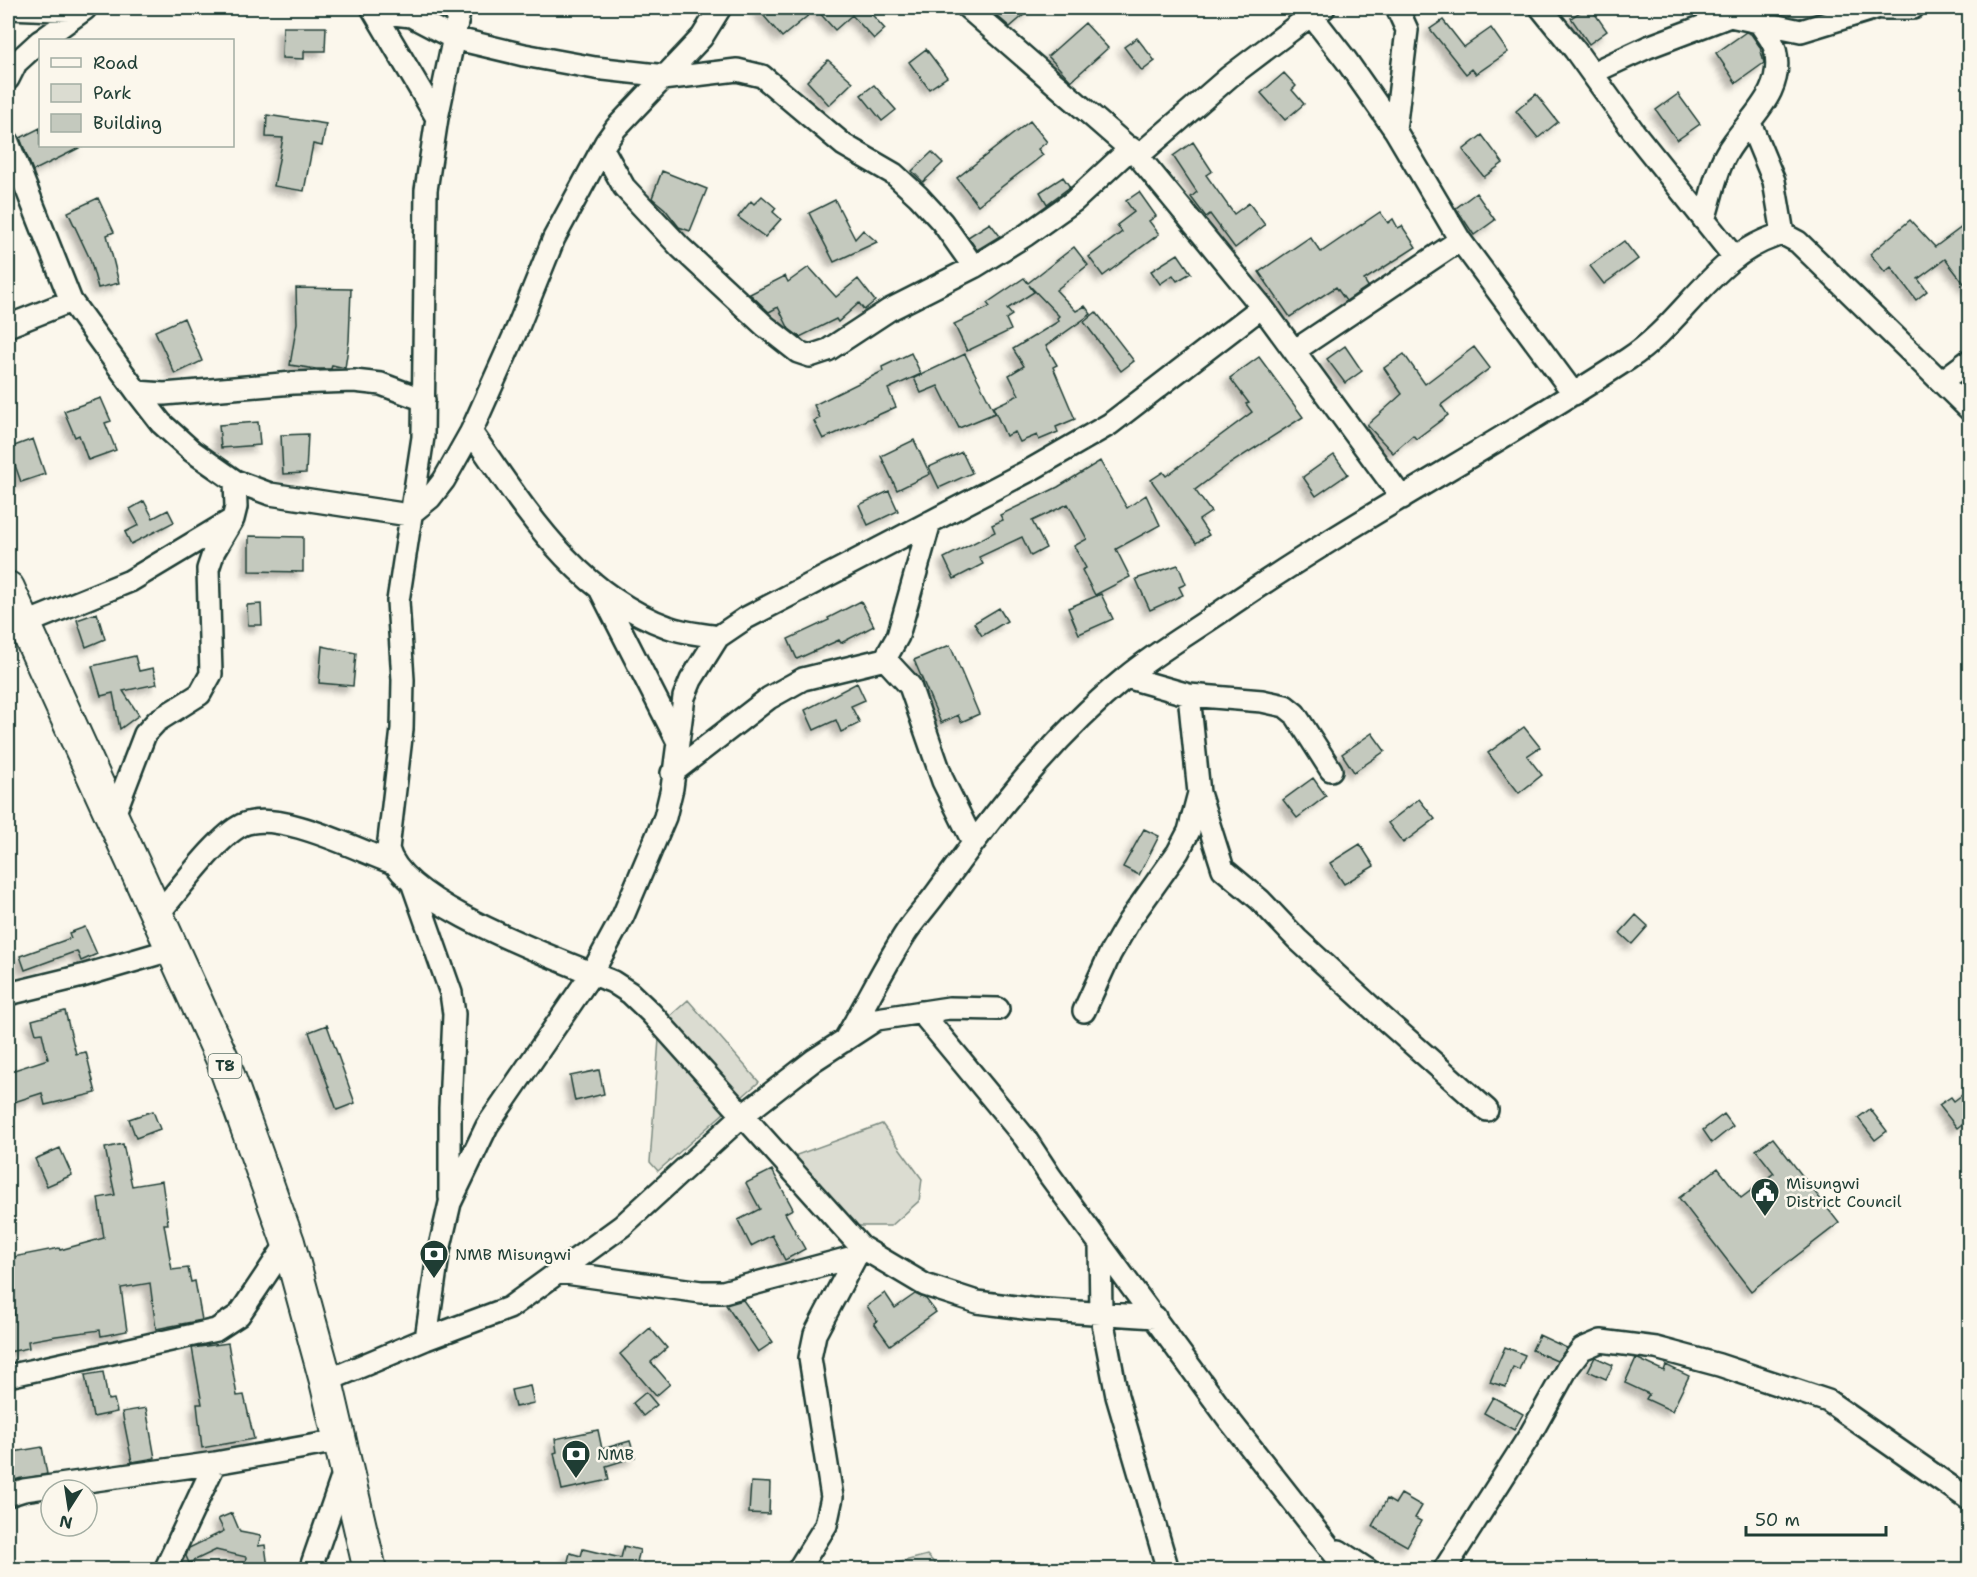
<svg xmlns="http://www.w3.org/2000/svg" width="1977" height="1577" viewBox="0 0 1977 1577" font-family="'Shantell Sans',sans-serif">
  <defs>
    <filter id="shadow"><feDropShadow dx="-5.5" dy="5.5" stdDeviation="3" flood-color="#0004"/></filter>
  </defs>
  <rect width="100%" height="100%" fill="#fbf7ec"/>
  <filter id="ink" filterUnits="userSpaceOnUse"><feTurbulence type="fractalNoise" baseFrequency=".0167" numOctaves="2"/><feDisplacementMap in="SourceGraphic" scale="12" xChannelSelector="R" yChannelSelector="G"/><feConvolveMatrix kernelMatrix="1 2 1 2 8 2 1 2 1" color-interpolation-filters="sRGB"/></filter>
  <g filter="url(#ink)">
    <path fill="#dbdcd1" stroke="#7d8c82" stroke-width="1.5" d="M 688,1000 L 759,1082 L 658,1171 L 650,1162 L 660,1025 Z
      M 882,1124 L 922,1179 L 919,1201 L 891,1226 L 848,1226 L 791,1157 Z
      M 927,1555 L 940,1569 L 880,1569 L 882,1567 Z"/>
    <path fill="#c4c9be" stroke="#1f3d34" stroke-width="1.5" filter="url(#shadow)" d="M 757,8 L 866,8 L 885,29 L 874,39 L 852,15 L 835,30 L 816,9 L 782,37 Z
      M 988,8 L 1032,8 L 1010,27 Z
      M 1586,8 L 1591,8 L 1607,31 L 1589,44 L 1571,18 Z
      M 1443,20 L 1464,47 L 1491,28 L 1508,52 L 1476,74 L 1472,69 L 1466,74 L 1430,29 Z
      M 1085,23 L 1108,48 L 1071,81 L 1048,56 Z
      M 283,27 L 326,27 L 325,51 L 304,51 L 304,59 L 282,58 Z
      M 1746,32 L 1751,34 L 1760,47 L 1764,63 L 1736,83 L 1716,53 Z
      M 1137,38 L 1155,61 L 1142,71 L 1124,47 Z
      M 926,49 L 947,77 L 929,89 L 909,62 Z
      M 828,60 L 853,82 L 829,105 L 807,81 Z
      M 1284,73 L 1296,86 L 1292,90 L 1304,104 L 1285,120 L 1261,93 Z
      M 874,85 L 896,110 L 882,121 L 861,95 Z
      M 1536,94 L 1558,122 L 1538,138 L 1516,111 Z
      M 1678,94 L 1700,124 L 1677,140 L 1656,110 Z
      M 267,115 L 326,124 L 322,146 L 313,144 L 304,191 L 274,186 L 283,138 L 266,137 Z
      M 1030,121 L 1047,142 L 1038,149 L 1043,155 L 978,205 L 957,178 Z
      M 40,128 L 40,146 L 83,146 L 33,171 L 20,138 Z
      M 1482,135 L 1503,163 L 1484,177 L 1463,150 Z
      M 1193,142 L 1212,171 L 1206,175 L 1234,214 L 1249,203 L 1265,225 L 1235,248 L 1210,214 L 1206,217 L 1191,197 L 1197,192 L 1173,156 Z
      M 932,152 L 943,163 L 923,182 L 912,171 Z
      M 662,171 L 707,189 L 690,231 L 679,227 L 665,209 L 652,198 Z
      M 1063,177 L 1070,187 L 1047,204 L 1040,192 Z
      M 1139,192 L 1156,216 L 1149,221 L 1159,234 L 1103,276 L 1089,257 L 1122,232 L 1117,225 L 1134,212 L 1126,201 Z
      M 1476,193 L 1495,220 L 1474,235 L 1456,208 Z
      M 762,196 L 776,208 L 773,212 L 781,219 L 765,237 L 738,217 L 751,201 L 754,204 Z
      M 98,198 L 114,232 L 107,235 L 119,283 L 98,288 L 90,259 L 68,212 Z
      M 835,200 L 855,239 L 863,230 L 877,242 L 834,262 L 809,213 Z
      M 1380,212 L 1388,223 L 1393,219 L 1398,228 L 1402,226 L 1416,247 L 1364,280 L 1368,286 L 1346,301 L 1336,287 L 1290,317 L 1259,272 L 1310,237 L 1321,252 Z
      M 1910,220 L 1935,247 L 1970,221 L 1970,291 L 1945,259 L 1918,279 L 1927,291 L 1916,300 L 1891,267 L 1885,272 L 1870,254 Z
      M 990,223 L 1000,236 L 977,250 L 968,237 Z
      M 1624,241 L 1638,259 L 1604,284 L 1590,266 Z
      M 1074,247 L 1088,265 L 1056,290 L 1076,311 L 1085,306 L 1091,314 L 1046,346 L 1057,365 L 1053,367 L 1075,419 L 1056,427 L 1058,432 L 1039,440 L 1037,435 L 1020,442 L 1015,432 L 1006,436 L 993,407 L 1019,395 L 1009,375 L 1024,366 L 1013,349 L 1059,321 L 1057,318 L 1059,316 L 1029,285 L 1034,292 L 1007,309 L 1012,315 L 1006,319 L 1011,330 L 967,351 L 954,324 L 990,307 L 987,303 L 1024,278 L 1028,283 Z
      M 1178,254 L 1191,273 L 1177,281 L 1173,275 L 1160,284 L 1151,271 Z
      M 809,267 L 836,297 L 858,279 L 875,301 L 864,310 L 859,303 L 838,322 L 836,319 L 800,337 L 789,329 L 778,307 L 769,312 L 750,294 L 785,276 L 788,282 Z
      M 296,288 L 351,289 L 349,341 L 345,368 L 332,365 L 331,369 L 316,369 L 290,365 L 297,323 Z
      M 1096,312 L 1134,361 L 1121,371 L 1084,322 Z
      M 184,318 L 202,361 L 175,374 L 155,331 Z
      M 1345,346 L 1362,371 L 1345,383 L 1327,359 Z
      M 1474,347 L 1490,368 L 1441,405 L 1448,415 L 1416,439 L 1413,435 L 1393,453 L 1367,425 L 1402,394 L 1384,368 L 1404,354 L 1425,384 Z
      M 911,353 L 921,374 L 888,389 L 896,407 L 823,439 L 814,421 L 820,418 L 814,405 L 883,371 L 882,367 Z
      M 965,354 L 995,413 L 959,428 L 938,386 L 921,393 L 914,378 Z
      M 1259,357 L 1303,417 L 1228,465 L 1195,490 L 1211,512 L 1199,520 L 1209,535 L 1196,543 L 1151,480 L 1163,472 L 1166,476 L 1252,412 L 1246,404 L 1249,403 L 1230,378 Z
      M 101,398 L 111,421 L 105,423 L 116,450 L 88,460 L 79,435 L 75,437 L 64,411 Z
      M 258,422 L 260,445 L 221,448 L 219,425 Z
      M 308,434 L 306,473 L 283,474 L 281,435 Z
      M 33,439 L 45,474 L 21,482 L 9,448 Z
      M 914,440 L 930,474 L 897,490 L 881,456 Z
      M 962,452 L 972,473 L 939,488 L 929,467 Z
      M 1334,455 L 1348,474 L 1316,496 L 1303,477 Z
      M 1100,461 L 1127,508 L 1146,495 L 1160,525 L 1116,549 L 1130,577 L 1095,595 L 1082,570 L 1086,568 L 1074,546 L 1087,539 L 1068,504 L 1032,521 L 1046,548 L 1031,556 L 1022,537 L 979,557 L 983,564 L 954,579 L 944,558 L 995,532 L 992,525 L 1003,520 L 1000,515 L 1058,487 Z
      M 889,491 L 898,511 L 868,525 L 859,505 Z
      M 144,501 L 153,518 L 168,510 L 174,522 L 131,544 L 125,532 L 139,525 L 130,509 Z
      M 249,536 L 303,537 L 303,572 L 249,571 Z
      M 1178,565 L 1186,584 L 1179,587 L 1183,595 L 1150,610 L 1136,579 Z
      M 1101,594 L 1113,619 L 1079,634 L 1068,608 Z
      M 861,601 L 874,626 L 841,643 L 839,640 L 797,659 L 788,639 L 829,620 L 828,618 Z
      M 261,604 L 262,625 L 248,625 L 247,605 Z
      M 999,608 L 1007,621 L 982,636 L 974,623 Z
      M 97,613 L 105,639 L 86,647 L 77,620 Z
      M 950,645 L 979,714 L 961,722 L 958,715 L 941,723 L 914,660 Z
      M 322,646 L 356,653 L 353,686 L 319,683 Z
      M 135,656 L 139,671 L 153,668 L 157,684 L 123,691 L 139,715 L 120,729 L 113,693 L 101,696 L 92,666 Z
      M 857,683 L 865,700 L 851,706 L 860,723 L 841,732 L 836,720 L 814,730 L 805,710 Z
      M 1524,727 L 1540,747 L 1527,756 L 1542,775 L 1519,793 L 1488,753 Z
      M 1372,733 L 1385,751 L 1354,772 L 1342,754 Z
      M 1313,778 L 1326,796 L 1297,818 L 1283,800 Z
      M 1419,799 L 1435,819 L 1403,843 L 1388,823 Z
      M 1144,829 L 1159,836 L 1139,875 L 1123,867 Z
      M 1360,844 L 1374,866 L 1344,884 L 1330,863 Z
      M 1636,915 L 1648,926 L 1632,944 L 1620,933 Z
      M 85,927 L 97,954 L 81,961 L 77,951 L 25,970 L 20,956 L 71,938 L 69,933 Z
      M 65,1011 L 76,1054 L 86,1052 L 96,1093 L 45,1105 L 42,1093 L 8,1104 L 8,1072 L 48,1059 L 42,1033 L 36,1034 L 32,1020 Z
      M 327,1025 L 355,1103 L 337,1110 L 309,1032 Z
      M 599,1070 L 604,1094 L 575,1101 L 570,1076 Z
      M 1970,1089 L 1970,1118 L 1957,1128 L 1939,1105 L 1951,1097 L 1954,1101 Z
      M 1870,1109 L 1887,1131 L 1875,1140 L 1858,1118 Z
      M 153,1111 L 160,1129 L 136,1138 L 129,1119 Z
      M 1724,1114 L 1733,1126 L 1712,1143 L 1703,1130 Z
      M 1773,1138 L 1839,1223 L 1751,1291 L 1679,1198 L 1718,1168 L 1741,1198 L 1774,1173 L 1756,1150 Z
      M 123,1144 L 132,1186 L 162,1181 L 168,1224 L 164,1224 L 172,1270 L 188,1268 L 191,1282 L 195,1281 L 202,1320 L 156,1329 L 150,1283 L 121,1288 L 127,1331 L 101,1336 L 100,1330 L 56,1336 L 28,1341 L 29,1348 L 8,1352 L 8,1316 L 14,1315 L 8,1258 L 59,1248 L 60,1250 L 104,1238 L 98,1198 L 115,1195 L 105,1148 Z
      M 60,1148 L 72,1175 L 47,1186 L 35,1159 Z
      M 772,1170 L 793,1209 L 785,1213 L 805,1249 L 785,1260 L 772,1235 L 751,1246 L 738,1220 L 760,1209 L 746,1183 Z
      M 885,1293 L 895,1308 L 915,1294 L 926,1299 L 936,1312 L 890,1345 L 874,1323 L 877,1321 L 867,1306 Z
      M 743,1300 L 773,1342 L 758,1352 L 726,1305 Z
      M 650,1328 L 667,1348 L 651,1362 L 670,1384 L 656,1396 L 620,1354 Z
      M 1539,1335 L 1567,1348 L 1557,1361 L 1532,1350 Z
      M 228,1343 L 237,1396 L 244,1395 L 254,1439 L 202,1448 L 197,1404 L 202,1404 L 192,1348 Z
      M 1505,1347 L 1525,1355 L 1519,1370 L 1513,1367 L 1506,1387 L 1490,1382 Z
      M 1595,1357 L 1613,1365 L 1606,1379 L 1588,1371 Z
      M 1636,1358 L 1664,1371 L 1666,1365 L 1689,1376 L 1672,1411 L 1646,1399 L 1649,1394 L 1625,1383 Z
      M 103,1372 L 108,1400 L 114,1399 L 117,1412 L 93,1417 L 85,1375 Z
      M 530,1386 L 534,1403 L 515,1407 L 511,1390 Z
      M 646,1392 L 657,1405 L 643,1416 L 633,1403 Z
      M 1493,1397 L 1523,1414 L 1514,1430 L 1484,1413 Z
      M 146,1408 L 155,1458 L 132,1462 L 122,1412 Z
      M 598,1430 L 602,1449 L 630,1441 L 635,1457 L 606,1466 L 609,1480 L 562,1490 L 554,1453 L 557,1452 L 555,1439 Z
      M 42,1447 L 47,1474 L 8,1482 L 8,1453 Z
      M 751,1482 L 770,1483 L 769,1514 L 749,1513 Z
      M 1401,1494 L 1422,1506 L 1415,1518 L 1421,1521 L 1407,1546 L 1372,1526 L 1387,1499 L 1395,1504 Z
      M 232,1513 L 240,1532 L 261,1536 L 258,1546 L 265,1545 L 268,1568 L 245,1563 L 246,1557 L 216,1550 L 189,1563 L 186,1556 L 189,1548 L 224,1531 L 218,1519 Z
      M 624,1546 L 640,1550 L 637,1562 L 646,1564 L 645,1569 L 566,1569 L 570,1553 L 581,1556 L 583,1549 L 621,1558 Z"/>
    <g fill="none" stroke-linecap="round" stroke-linejoin="round">
      <g stroke="#1f3d34" stroke-width="26">
        <path id="minor" d="M 8,8 L 81,11
          M 372,8 L 437,118
          M 460,8 L 437,118 L 426,190 L 423,437 L 398,601 L 403,680 L 402,729 L 388,849 C 403,906 560,959 613,982 L 630,993 L 651,1013 L 861,1247 L 925,1285 L 977,1302 L 1031,1309 L 1155,1317
          M 968,8 L 1138,156 L 1262,307 L 1402,498
          M 1302,8 L 1311,15 L 1346,60 L 1395,130 L 1460,240 L 1574,394
          M 1541,8 L 1575,50 L 1634,132 L 1734,257
          M 1883,8 L 1913,8
          M 376,12 L 411,16 L 453,38 L 524,55 L 595,68 L 666,76
          M 42,40 L 85,9
          M 1592,73 L 1648,47 L 1730,16 L 1801,31 L 1876,8
          M 8,79 L 16,63 L 40,41
          M 662,79 L 737,70 L 762,76 L 844,145 L 894,174 L 918,196 L 942,222 L 974,267
          M 1750,123 L 1774,181 L 1783,234
          M 1395,130 L 1407,30 L 1397,8
          M 8,142 L 71,301 L 137,392 L 161,423 L 192,451 L 235,481 L 270,494 L 409,515 L 430,498 L 444,480 L 471,432 L 518,327 L 554,238 L 606,142 L 616,128 L 702,37 L 720,8
          M 603,149 L 624,187 L 680,247 L 765,326 L 798,352 L 810,356 L 828,350 L 889,310 L 974,267 L 1026,235 L 1074,201 L 1131,148
          M 1138,156 L 1229,77 L 1311,15 L 1324,8
          M 1704,220 C 1711,199 1715,173 1726,154 C 1745,120 1786,95 1775,49 C 1772,37 1761,29 1757,17
          M 8,326 L 71,301
          M 1294,351 L 1460,240
          M 1942,381 L 1970,360
          M 137,392 L 164,394 L 293,383 L 354,381 L 381,384 L 424,400
          M 471,432 C 526,510 574,592 668,627 C 683,633 702,634 718,637
          M 601,591 L 677,740
          M 24,624 L 130,581 L 230,521
          M 885,659 L 898,636 L 930,522
          M 1126,677 L 1189,695 L 1262,701 L 1285,706 L 1295,714 L 1331,770
          M 1189,695 L 1199,793 L 1223,869 L 1260,900 L 1297,939 L 1382,1017 L 1487,1110
          M 672,773 L 769,698 L 803,679 L 885,659 L 910,686 L 943,781 L 973,842
          M 112,820 L 145,734 L 157,721 L 200,694 L 211,674 L 208,569 L 214,551 L 233,519 L 236,507 L 235,481
          M 413,885 L 451,993 L 454,1014 L 450,1108 L 450,1198
          M 157,915 C 177,893 217,837 242,825 C 278,809 355,849 391,862
          M 8,994 L 82,976 L 174,949
          M 1084,1011 L 1110,954 L 1129,921 L 1178,852 L 1189,831 L 1199,793
          M 921,1012 L 1025,1138 L 1050,1176 L 1230,1421 L 1347,1570
          M 844,1041 C 866,1005 884,966 907,931 C 916,918 928,905 938,891 C 993,815 1052,738 1125,678 C 1154,654 1188,634 1219,613 C 1351,522 1493,447 1628,359 C 1684,323 1715,251 1783,234 L 1798,242 L 1970,410
          M 1100,1244 L 1101,1313 L 1117,1396 L 1168,1570
          M 559,1272 L 701,1292 L 723,1292 L 857,1256
          M 426,1339 L 438,1255 L 450,1203 L 487,1126 L 592,973 L 623,916 L 665,817 L 672,788 L 684,697 L 691,680 L 718,637 L 746,618 L 1032,469 L 1110,424 L 1262,307
          M 8,1376 L 216,1330 L 239,1315 L 288,1242
          M 326,1381 L 426,1339 L 509,1308 L 622,1226 L 742,1116 L 814,1060 L 877,1019 L 949,1008 L 998,1009
          M 8,1495 L 24,1490 L 215,1463 L 339,1441
          M 1339,1551 L 1368,1570
          M 165,1570 L 215,1463
          M 310,1570 L 345,1469
          M 798,1570 L 826,1525 L 832,1497 L 810,1358 L 815,1334 L 861,1247
          M 1444,1570 L 1530,1435 L 1568,1367 L 1582,1349 L 1601,1341 L 1656,1348 L 1719,1365 L 1828,1401 L 1970,1500"/>
      </g>
      <g stroke="#1f3d34" stroke-width="36">
        <path id="highway" d="M 8,588 L 222,1058 L 288,1242 L 326,1381 L 370,1570"/>
      </g>
      <use href="#minor" stroke="#fbf7ec" stroke-width="21"/>
      <use href="#highway" stroke="#fbf7ec" stroke-width="32"/>
    </g>
  </g>
  <defs>
    <g id="civic-pin" transform="scale(1.5)"><path d="M0 17L-7.5 6A9.5 9.5 0 1 1 7.5 6Z" fill="#1f3d34" stroke="#fbf7ec"/><path d="M-.6-6.5H3V-4.5H.6V-3L4-1V1h2V6H-6V1h2V-1L-.6-3ZM-1.2 2.5V6h2.4V2.5Z" fill="#fff"/></g>
    <g id="bank-pin" transform="scale(1.5)"><path d="M0 17L-7.5 6A9.5 9.5 0 1 1 7.5 6Z" fill="#1f3d34" stroke="#fbf7ec"/><path d="M-6-4H6V4H-6ZM0-2.3a2.3 2.3 0 1 0 0 4.6a2.3 2.3 0 1 0 0-4.6Z" fill="#fff"/></g>
  </defs>
  <g fill-rule="evenodd">
    <use href="#civic-pin" x="1765" y="1192"/>
    <use href="#bank-pin" x="434" y="1254"/>
    <use href="#bank-pin" x="576" y="1454"/>
  </g>
  <g text-anchor="middle" stroke-width="5" stroke-linejoin="round" paint-order="stroke">
    <rect fill="#fbf7ec" stroke="#61756b" stroke-width="1.5" x="208.5" y="1054" width="33" height="24" rx="4.5"/>
    <g font-size="15" font-weight="bold" fill="#1f3d34">
      <text x="225" y="1071">T8</text>
    </g>
    <g font-size="16" fill="#1f3d34" stroke="#fbf7ec" text-anchor="start">
      <text x="1786" y="1189">Misungwi<tspan x="1786" dy="18">District Council</tspan></text>
      <text x="455" y="1260">NMB Misungwi</text>
      <text x="597" y="1460">NMB</text>
    </g>
  </g>
  <rect width="1977" height="1577" fill="none" stroke="#fbf7ec" stroke-width="30"/>
  <rect x="15" y="15" width="1947" height="1547" fill="none" stroke="#1f3d34" stroke-width="2" filter="url(#ink)"/>
  <rect x="39" y="39" width="195" height="108" fill="#fbf7ec" stroke="#a3ada2" stroke-width="1.5"/>
  <rect x="51" y="58" width="30" height="9" fill="#fbf7ec" stroke="#a3ada2" stroke-width="1.5"/>
  <text x="93" y="69" font-size="18" fill="#1f3d34">Road</text>
  <rect x="51" y="84" width="30" height="18" fill="#dbdcd1" stroke="#a3ada2" stroke-width="1.5"/>
  <text x="93" y="99" font-size="18" fill="#1f3d34">Park</text>
  <rect x="51" y="114" width="30" height="18" fill="#c4c9be" stroke="#a3ada2" stroke-width="1.5"/>
  <text x="93" y="129" font-size="18" fill="#1f3d34">Building</text>
  <g transform="translate(69 1508) rotate(192)"><circle r="28" fill="#fbf7ec" stroke="#a3ada2" stroke-width="1.5"/>
  <path d="M0-4.5L10 22L0 15L-10 22Z" fill="#1f3d34"/>
  <text y="-9" font-size="16" font-weight="bold" text-anchor="middle" fill="#1f3d34">N</text>
  </g>
  <path d="M1746 1526v9h140v-9" fill="none" stroke="#1f3d34" stroke-width="3"/>
  <text x="1755" y="1526" font-size="18" fill="#1f3d34" stroke="#fbf7ec" stroke-width="4.5" paint-order="stroke">50 m</text>
</svg>
